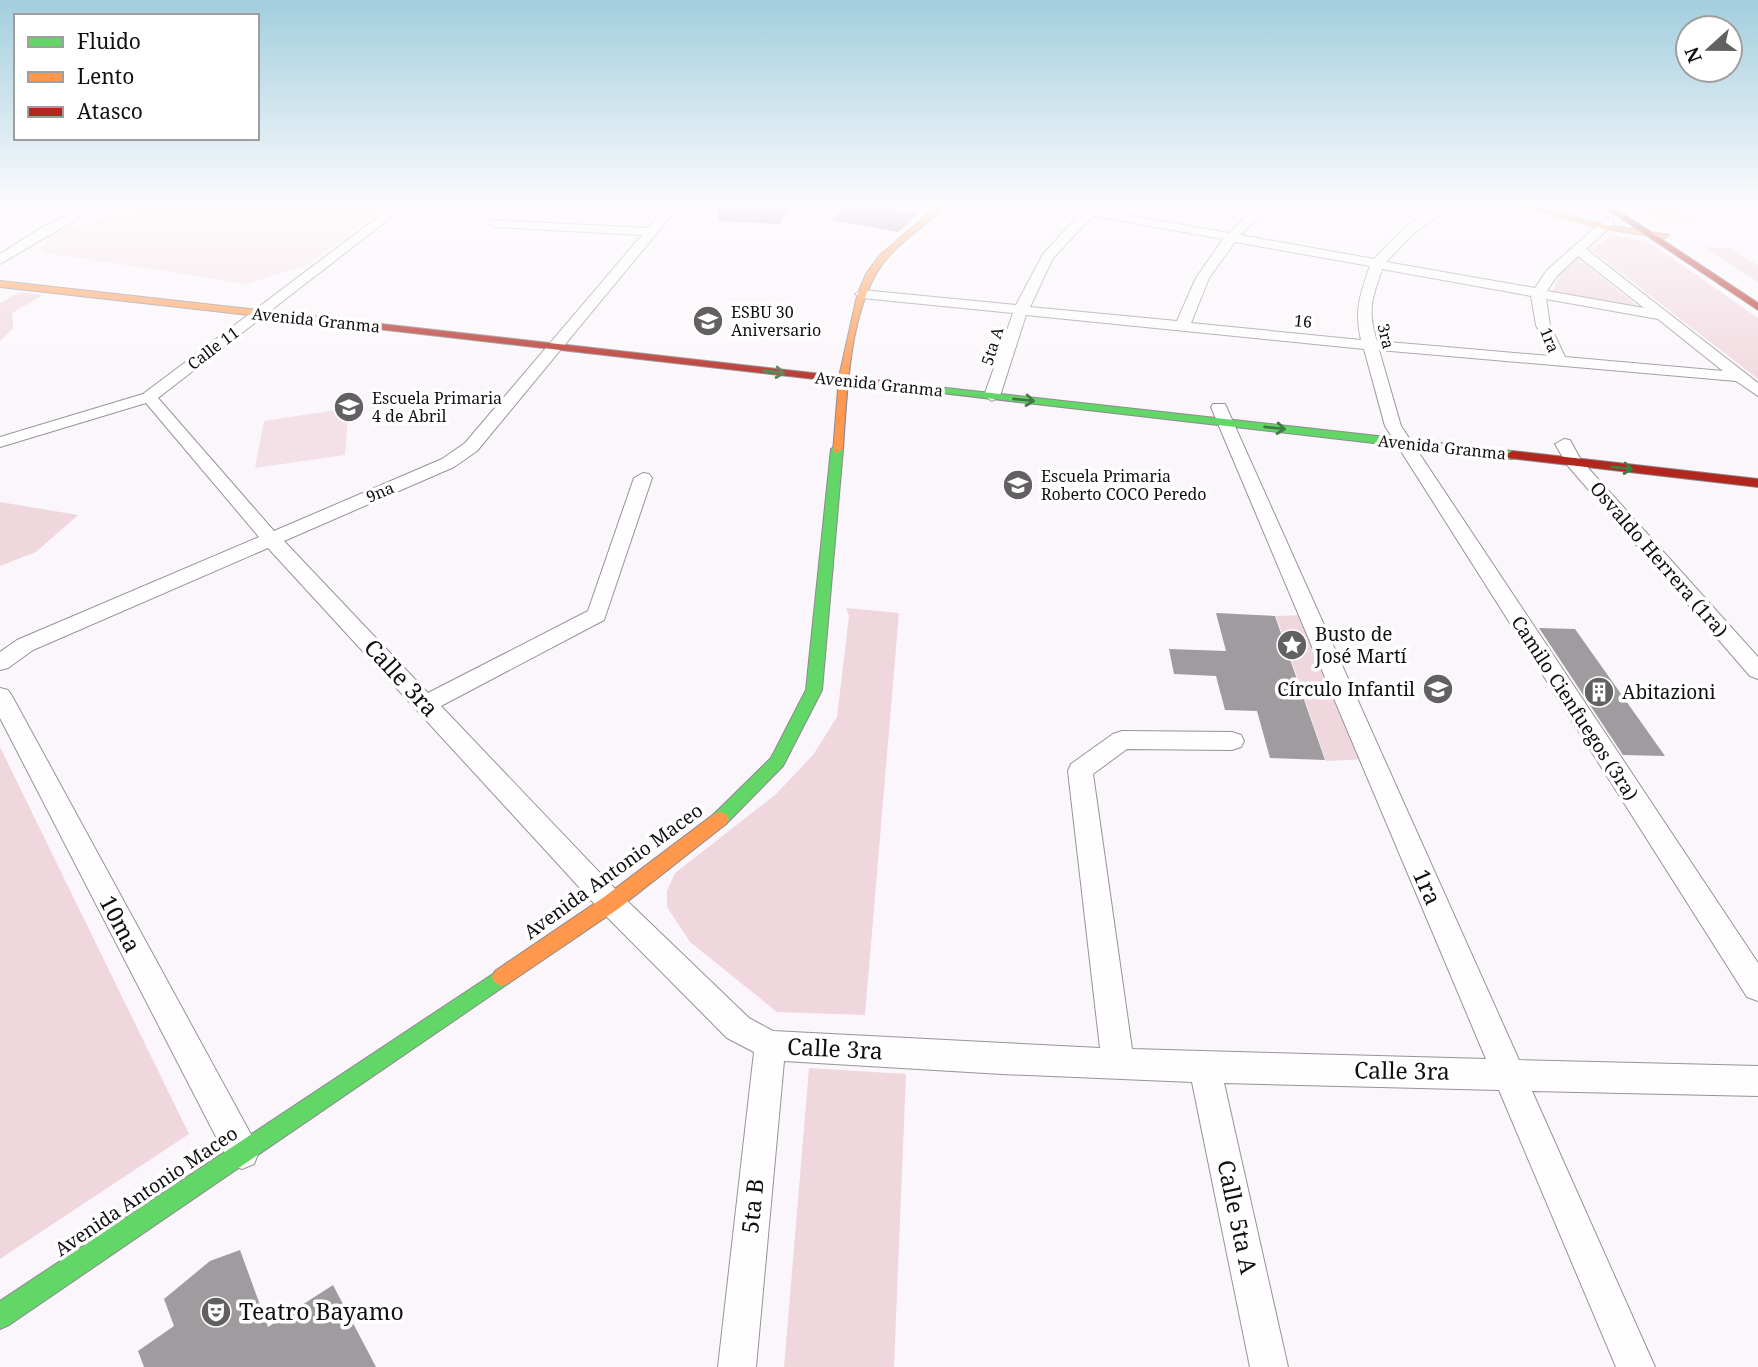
<svg xmlns="http://www.w3.org/2000/svg" width="1758" height="1367" viewBox="0 0 1758 1367" font-family="'Noto Serif',serif">
  <rect width="100%" height="100%" fill="#fbf6fb"/>
  <path fill="#f0d7dd" d="M 1638,205 L 1668,205 L 1696,223 L 1665,223 Z
    M 1614,235 L 1649,242 L 1758,318 L 1758,379 L 1590,249 Z
    M 1703,247 L 1730,248 L 1758,265 L 1758,282 Z
    M 1577,257 L 1640,308 L 1552,293 L 1560,274 Z
    M 20,292 L 43,295 L 12,313 L 13,328 L 0,341 L 0,303 Z
    M 0,502 L 78,515 L 36,552 L 0,566 Z
    M 846,608 L 899,613 L 865,1015 L 777,1012 L 690,942 L 667,907 L 667,891 L 675,873 L 776,794 L 813,755 L 837,717 L 849,616 Z
    M 1306,615 L 1368,759 L 1326,761 L 1276,616 Z
    M 0,747 L 189,1134 L 0,1259 Z
    M 809,1068 L 906,1074 L 894,1367 L 784,1367 Z"/>
  <path fill="#f4e1e8" d="M 139,205 L 389,205 L 307,265 L 247,284 L 41,252 L 52,230 L 89,224 L 144,207 Z
    M 349,408 L 345,455 L 255,468 L 264,421 Z"/>
  <path fill="#9f9b9f" d="M 718,205 L 792,205 L 780,224 L 718,221 Z
    M 851,205 L 861,205 L 918,214 L 898,232 L 830,220 Z
    M 1216,613 L 1275,616 L 1325,760 L 1270,758 L 1257,711 L 1225,710 L 1216,676 L 1174,674 L 1169,649 L 1226,651 Z
    M 1539,628 L 1575,629 L 1665,756 L 1623,755 Z
    M 240,1250 L 268,1327 L 333,1285 L 376,1367 L 144,1367 L 138,1351 L 174,1326 L 164,1299 L 210,1261 Z"/>
  <g fill="none" stroke-linecap="round" stroke-linejoin="round">
    <g stroke="#969496" stroke-width="2">
      <path id="street" d="M 86,205 L 101,205 L 0,264 L 0,254 L 41,228 Z
        M 394,205 L 407,205 L 158,398 L 274,531 L 442,459 L 465,443 L 642,235 L 494,227 L 488,223 L 490,220 L 648,228 L 668,205 L 680,205 L 477,451 L 454,467 L 284,541 L 428,693 L 588,611 L 634,478 L 643,473 L 649,474 L 652,478 L 604,620 L 441,706 L 621,895 L 749,1018 L 773,1031 L 1100,1048 L 1068,771 L 1071,764 L 1113,734 L 1122,731 L 1232,732 L 1241,735 L 1244,741 L 1241,747 L 1232,750 L 1127,749 L 1093,774 L 1132,1049 L 1486,1059 L 1211,407 L 1213,404 L 1225,404 L 1519,1060 L 1758,1066 L 1758,1096 L 1532,1091 L 1655,1367 L 1616,1367 L 1499,1090 L 1224,1083 L 1288,1367 L 1250,1367 L 1192,1082 L 1002,1074 L 784,1061 L 756,1367 L 718,1367 L 754,1052 L 727,1038 L 601,911 L 268,548 L 33,650 L 8,668 L 0,670 L 0,652 L 17,640 L 259,537 L 146,403 L 0,447 L 0,437 L 143,394 Z
        M 1048,205 L 1087,208 L 1102,205 L 1098,210 L 1229,233 L 1258,205 L 1271,205 L 1240,235 L 1374,259 C 1396,237 1422,205 1455,205 L 1415,232 L 1386,262 L 1535,288 L 1547,270 L 1605,219 L 1613,219 L 1613,225 L 1586,249 L 1758,383 L 1758,396 L 1736,381 L 1379,350 L 1401,426 L 1758,963 L 1758,1001 L 1747,997 L 1385,426 L 1364,349 L 1026,315 L 1000,396 L 992,401 L 984,396 L 1013,313 L 862,298 L 855,294 L 862,290 L 1016,305 L 1043,254 L 1081,213 ZM 1093,216 L 1223,239 L 1196,278 L 1177,321 L 1030,307 L 1053,258 ZM 1235,242 L 1370,266 C 1360,295 1354,310 1361,340 L 1191,323 L 1209,278 ZM 1578,256 L 1644,308 L 1547,291 L 1557,276 ZM 1382,269 L 1531,296 L 1536,325 L 1550,356 L 1377,341 C 1367,310 1372,299 1382,269 ZM 1546,299 L 1658,319 L 1723,371 L 1565,357 L 1550,325 Z
        M 1564,439 L 1570,440 L 1581,460 L 1758,657 L 1758,679 L 1750,676 L 1568,466 L 1555,444 Z
        M 0,688 L 8,690 L 12,696 L 254,1140 L 259,1152 L 254,1164 L 242,1169 L 230,1164 L 0,718 Z"/>
    </g>
    <g stroke="#8c8a8c" stroke-width="2">
      <path id="fast" d="M 928,386 L 1512,451 L 1518,455 L 1512,459 L 924,391 L 923,389 Z
        M 837,445 L 843,449 L 822,690 L 783,766 L 726,824 L 720,826 L 714,824 L 711,819 L 714,814 L 771,758 L 806,690 L 831,449 Z
        M 502,968 L 509,971 L 512,977 L 509,983 L 9,1325 L 0,1329 L 0,1301 Z"/>
    </g>
    <g stroke="#8c8a8c" stroke-width="2">
      <path id="slow" d="M 938,205 L 947,205 C 928,224 904,238 887,258 C 849,302 847,393 843,449 L 837,453 L 833,452 L 839,377 L 857,296 L 866,274 L 879,256 Z
        M 1516,205 L 1530,205 L 1605,225 L 1669,235 L 1665,238 L 1605,229 Z
        M 0,281 L 355,321 L 360,324 L 355,327 L 0,287 Z
        M 720,812 L 726,814 L 729,819 L 726,824 L 618,909 L 509,983 L 502,986 L 495,983 L 492,977 L 495,971 L 604,897 L 714,814 Z"/>
    </g>
    <g stroke="#8c8a8c" stroke-width="2">
      <path id="jam" d="M 1601,205 L 1610,205 L 1758,303 L 1758,310 Z
        M 355,321 L 928,386 L 933,389 L 928,392 L 351,326 L 351,322 Z
        M 1512,451 L 1758,479 L 1758,487 L 1508,458 L 1506,455 Z"/>
    </g>
    <use href="#street" fill="#fefefe" fill-rule="evenodd"/>
    <use href="#fast" fill="#63d668" fill-rule="evenodd"/>
    <use href="#slow" fill="#ff974d" fill-rule="evenodd"/>
    <use href="#jam" fill="#b3261e" fill-rule="evenodd"/>
  </g>
  <defs><path id="oneway-shaft" d="M-6 0H5M1.5-3L5.5 0L1.5 3" fill="none" stroke-width="1.6" stroke-linecap="round" stroke-linejoin="round" transform="scale(1.75)"/></defs>
  <g stroke="#3e7d40">
    <use href="#oneway-shaft" transform="translate(774 372) rotate(6)"/>
    <use href="#oneway-shaft" transform="translate(1024 400) rotate(6)"/>
    <use href="#oneway-shaft" transform="translate(1275 428) rotate(6)"/>
    <use href="#oneway-shaft" transform="translate(1622 468) rotate(6)"/>
  </g>
  <linearGradient id="sky" x2="0" y2="1"><stop stop-color="#a2cede"/><stop offset="0.52" stop-color="#fdfbfd"/><stop offset="1" stop-color="#fdfbfd" stop-opacity="0"/></linearGradient>
  <rect width="1758" height="396" fill="url(#sky)"/>
  <defs>
    <g id="school-disc" transform="scale(1.575)"><circle r="9.5" fill="#626062" stroke="#fff"/><path d="M0-5L7-2L0 1L-7-2ZM-4 1L0 2.5L4 1V4Q0 6-4 4Z" fill="#fff"/></g>
    <g id="sight-disc" transform="scale(1.575)"><circle r="9.5" fill="#626062" stroke="#fff"/><path d="M0-6L1.8-2.2L6-1.7L2.9 1.2L3.7 5.4L0 3.3L-3.7 5.4L-2.9 1.2L-6-1.7L-1.8-2.2Z" fill="#fff"/></g>
    <g id="building-disc" transform="scale(1.575)"><circle r="9.5" fill="#626062" stroke="#fff"/><path d="M-4-6H4V6H1V3H-1V6H-4ZM-2.5-4.3h1.7v1.8h-1.7ZM.8-4.3h1.7v1.8H.8ZM-2.5-1h1.7V.8h-1.7ZM.8-1h1.7V.8H.8Z" fill="#fff"/></g>
    <g id="theatre-disc" transform="scale(1.575)"><circle r="9.5" fill="#626062" stroke="#fff"/><path d="M-5-5.5Q0-4 5-5.5V0Q5 5 0 6Q-5 5-5 0ZM-3.3-2.5H-1v1.5H-3.3ZM1-2.5H3.3v1.5H1ZM-2.8 1Q0 5.5 2.8 1Z" fill="#fff"/></g>
  </defs>
  <g fill-rule="evenodd">
    <use href="#school-disc" x="708" y="321"/>
    <use href="#school-disc" x="349" y="407"/>
    <use href="#school-disc" x="1018" y="485"/>
    <use href="#sight-disc" x="1292" y="645"/>
    <use href="#school-disc" x="1438" y="689"/>
    <use href="#building-disc" x="1599" y="692"/>
    <use href="#theatre-disc" x="216" y="1312"/>
  </g>
  <g text-anchor="middle" stroke-width="7" stroke-linejoin="round" paint-order="stroke">
    <g font-size="16" fill="#101010" stroke="#fff" text-anchor="start">
      <text x="731" y="318">ESBU 30<tspan x="731" dy="18">Aniversario</tspan></text>
      <text x="372" y="404">Escuela Primaria<tspan x="372" dy="18">4 de Abril</tspan></text>
      <text x="1041" y="482">Escuela Primaria<tspan x="1041" dy="18">Roberto COCO Peredo</tspan></text>
    </g>
    <g font-size="16" fill="#101010" stroke="#fff">
      <text transform="translate(316 320) rotate(6)" y="6">Avenida Granma</text>
      <text transform="translate(1303 321) rotate(6)" y="6">16</text>
      <text transform="translate(1386 336) rotate(76)" y="6">3ra</text>
      <text transform="translate(1550 340) rotate(68)" y="6">1ra</text>
      <text transform="translate(992 346) rotate(-73)" y="6">5ta A</text>
      <text transform="translate(213 348) rotate(-37)" y="6">Calle 11</text>
      <text transform="translate(879 384) rotate(6)" y="6">Avenida Granma</text>
      <text transform="translate(1442 447) rotate(6)" y="6">Avenida Granma</text>
      <text transform="translate(380 492) rotate(-23)" y="6">9na</text>
    </g>
    <g font-size="19" fill="#101010" stroke="#fff">
      <text transform="translate(1659 559) rotate(49)" y="7">Osvaldo Herrera (1ra)</text>
      <text transform="translate(1575 708) rotate(57)" y="7">Camilo Cienfuegos (3ra)</text>
      <text transform="translate(613 871) rotate(-36)" y="7">Avenida Antonio Maceo</text>
      <text transform="translate(146 1191) rotate(-34)" y="7">Avenida Antonio Maceo</text>
    </g>
    <g font-size="19" fill="#101010" stroke="#fff" text-anchor="start">
      <text x="1315" y="641">Busto de<tspan x="1315" dy="22">José Martí</tspan></text>
      <text x="1415" y="696" text-anchor="end">Círculo Infantil</text>
      <text x="1622" y="699">Abitazioni</text>
    </g>
    <g font-size="23" fill="#101010" stroke="#fff">
      <text transform="translate(401 678) rotate(47)" y="8">Calle 3ra</text>
      <text transform="translate(1427 887) rotate(66)" y="8">1ra</text>
      <text transform="translate(120 924) rotate(62)" y="8">10ma</text>
      <text transform="translate(835 1049) rotate(3)" y="8">Calle 3ra</text>
      <text transform="translate(1402 1071) rotate(1)" y="8">Calle 3ra</text>
      <text transform="translate(753 1206) rotate(-84)" y="8">5ta B</text>
      <text transform="translate(1237 1217) rotate(78)" y="8">Calle 5ta A</text>
    </g>
    <g font-size="23" fill="#101010" stroke="#fff" text-anchor="start">
      <text x="239" y="1320">Teatro Bayamo</text>
    </g>
  </g>
  <rect x="14" y="14" width="245" height="126" fill="#ffffff" stroke="#9f9f9f" stroke-width="2"/>
  <rect x="28" y="37" width="35" height="10" fill="#63d668" stroke="#9f9f9f" stroke-width="2"/>
  <text x="77" y="49" font-size="21" fill="#101010">Fluido</text>
  <rect x="28" y="72" width="35" height="10" fill="#ff974d" stroke="#9f9f9f" stroke-width="2"/>
  <text x="77" y="84" font-size="21" fill="#101010">Lento</text>
  <rect x="28" y="107" width="35" height="10" fill="#b3261e" stroke="#9f9f9f" stroke-width="2"/>
  <text x="77" y="119" font-size="21" fill="#101010">Atasco</text>
  <g transform="translate(1709 49) rotate(249)"><circle r="33" fill="#ffffff" stroke="#9f9f9f" stroke-width="2"/>
  <path d="M0-5L12 26L0 18L-12 26Z" fill="#626062"/>
  <text y="-10" font-size="19" font-weight="bold" text-anchor="middle" fill="#101010">N</text>
  </g>
</svg>
